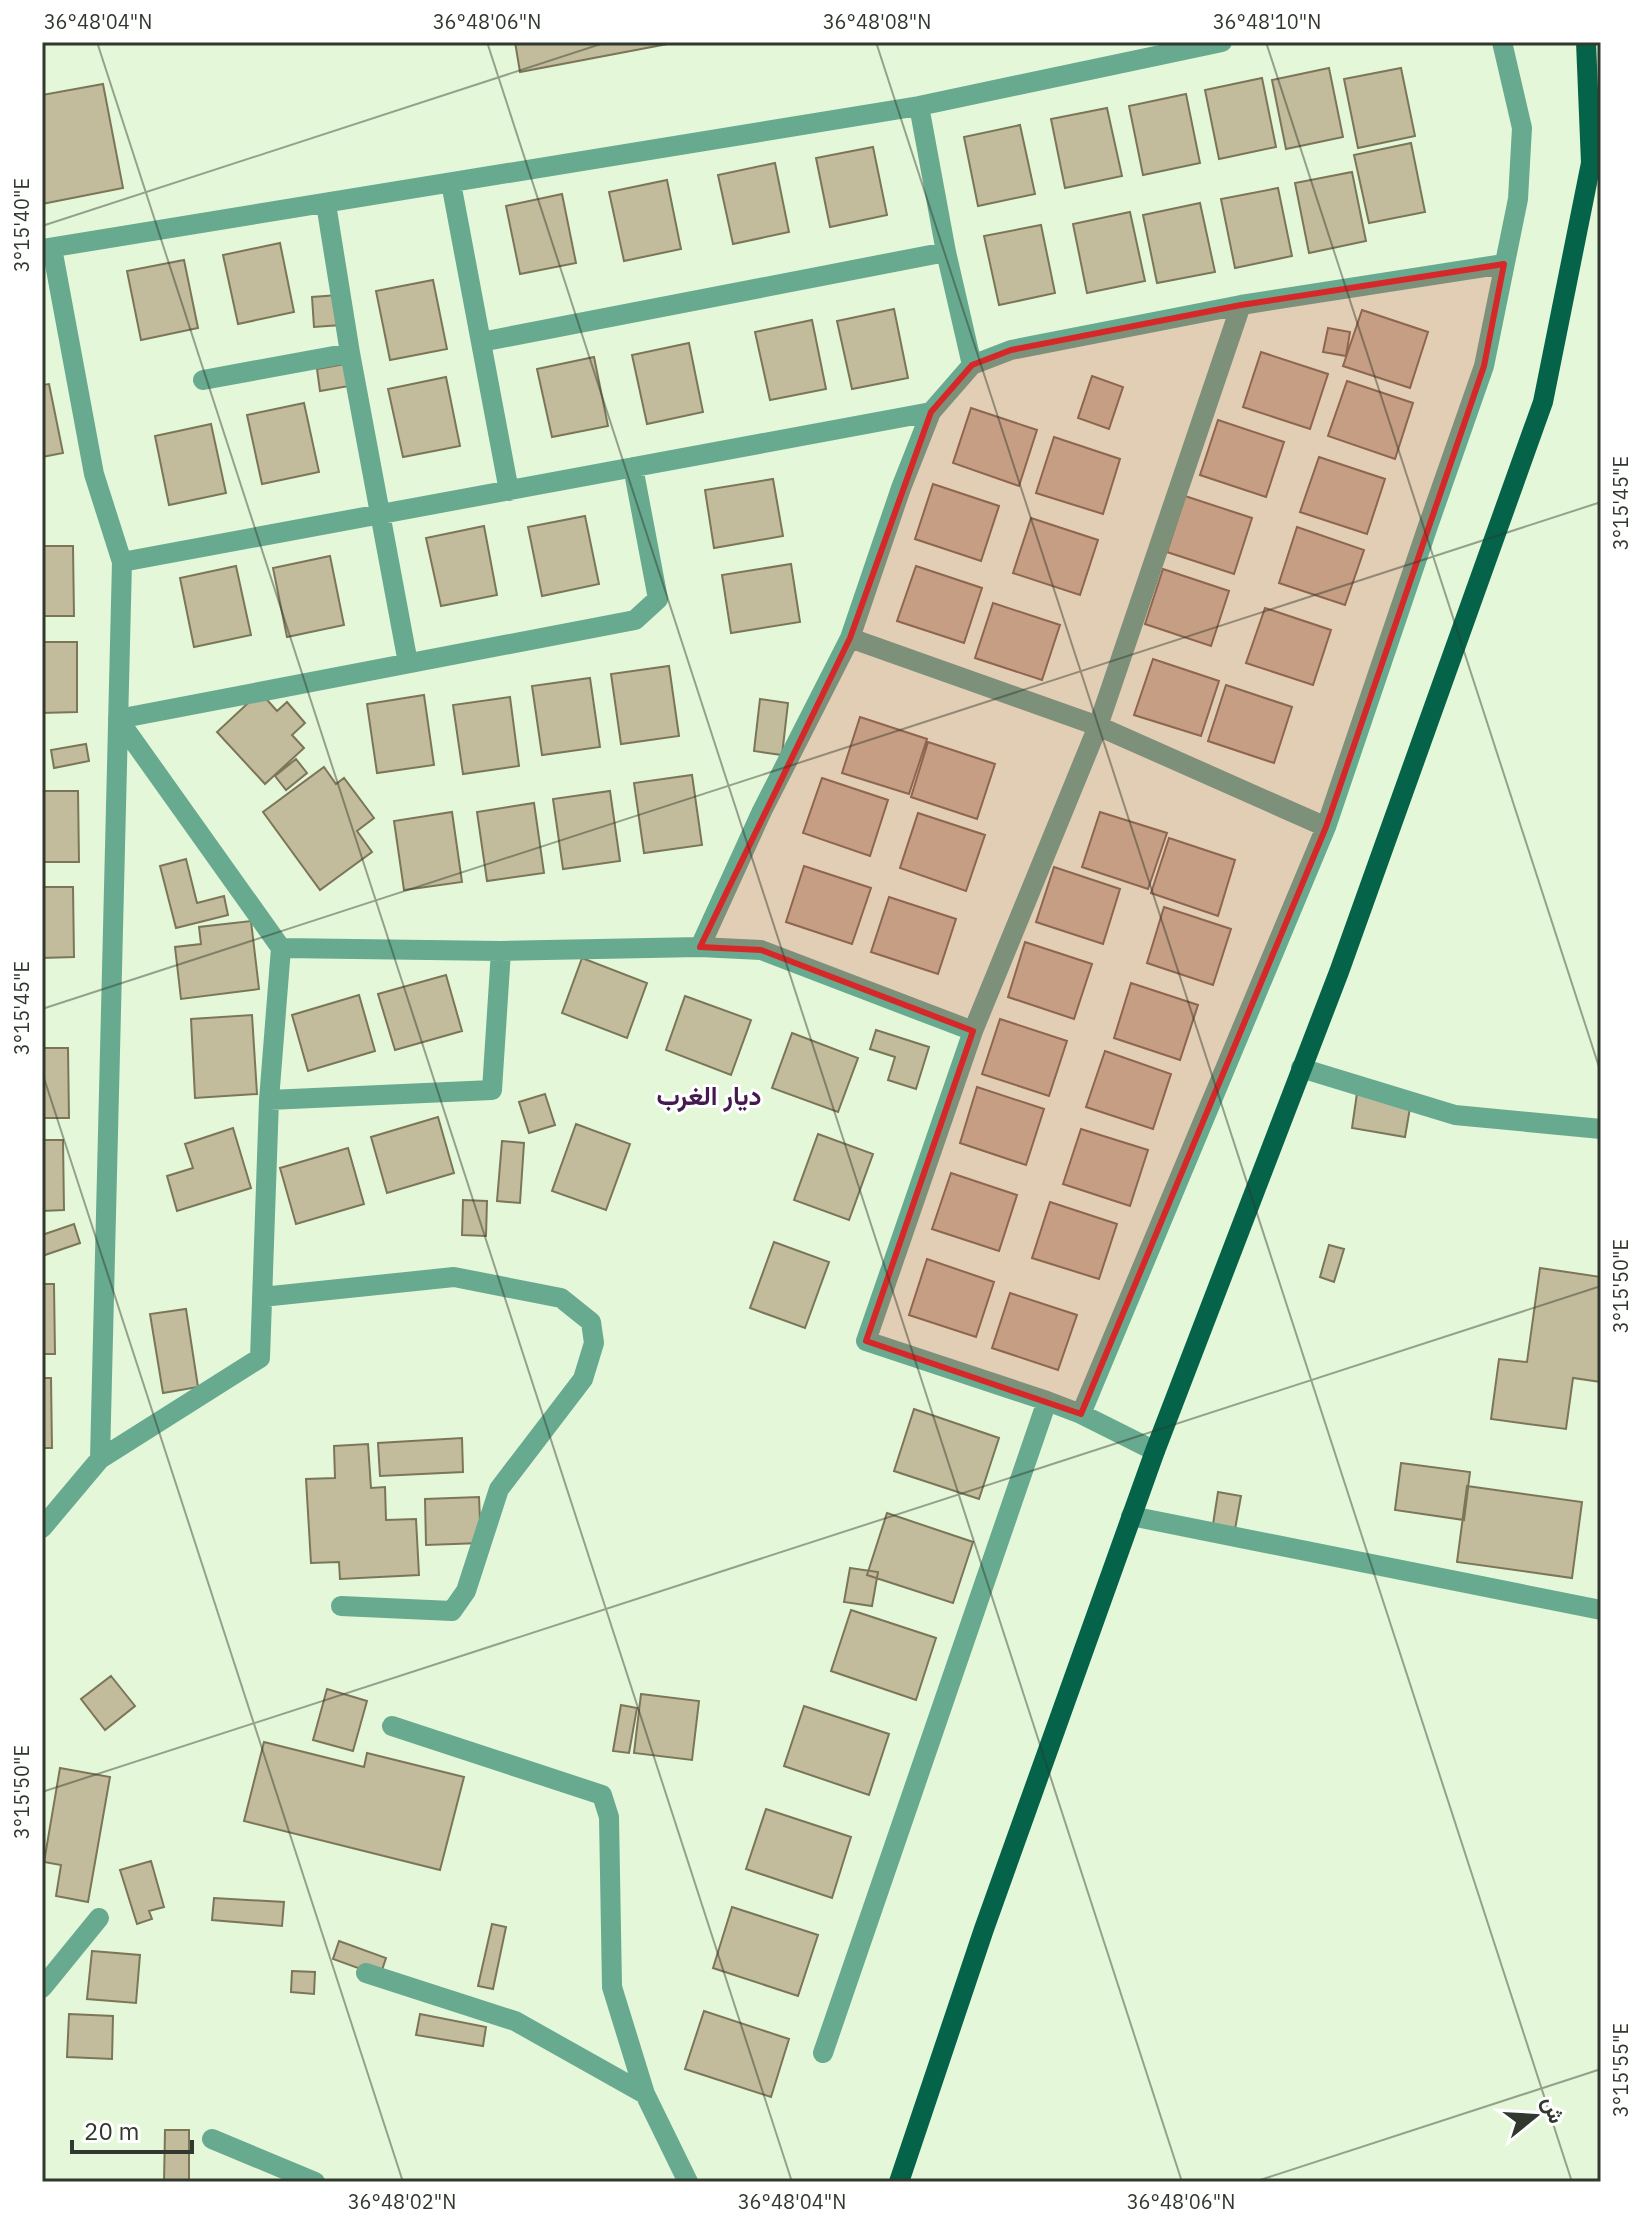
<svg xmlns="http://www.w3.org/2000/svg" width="1643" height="2224" viewBox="0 0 1643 2224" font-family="'IBM Plex Sans',Vazirmatn,sans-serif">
  <rect width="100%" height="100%" fill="#e5f7d9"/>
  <path fill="#c2bc9c" stroke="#7c7659" stroke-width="2" d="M 515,42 L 678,42 L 520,72 Z
    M 1329,68 L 1343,137 L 1286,149 L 1272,80 Z
    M 1401,68 L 1415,136 L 1358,148 L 1344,79 Z
    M 1262,78 L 1276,147 L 1219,159 L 1205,90 Z
    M 103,84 L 123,188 L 42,204 L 42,95 Z
    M 1186,94 L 1200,163 L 1143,175 L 1129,106 Z
    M 1107,108 L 1122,176 L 1065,188 L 1051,119 Z
    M 1020,125 L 1035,194 L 978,206 L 964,137 Z
    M 1411,143 L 1425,212 L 1369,223 L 1354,155 Z
    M 873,147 L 887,215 L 830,227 L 816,158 Z
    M 775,163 L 789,232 L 733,244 L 718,175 Z
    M 1352,172 L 1366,241 L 1309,253 L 1295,183 Z
    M 667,180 L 681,249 L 624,261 L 609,192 Z
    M 1278,188 L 1292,256 L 1235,268 L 1221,199 Z
    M 562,194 L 576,263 L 520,274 L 506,206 Z
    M 1200,203 L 1215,272 L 1157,283 L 1143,215 Z
    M 1130,212 L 1145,281 L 1087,293 L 1073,224 Z
    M 1041,225 L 1055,293 L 999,305 L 984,236 Z
    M 280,243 L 294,312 L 238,324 L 223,255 Z
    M 184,260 L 198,328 L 141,340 L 127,271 Z
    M 433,280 L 447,349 L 390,360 L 376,291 Z
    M 338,295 L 341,325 L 314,327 L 312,297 Z
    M 894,309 L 908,378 L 852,389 L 837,321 Z
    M 1362,310 L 1428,332 L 1410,388 L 1343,366 Z
    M 812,320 L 826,389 L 770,400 L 755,332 Z
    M 1328,328 L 1350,332 L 1346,356 L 1323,352 Z
    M 689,343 L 703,412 L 647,424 L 632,355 Z
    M 1261,352 L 1328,374 L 1310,429 L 1243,407 Z
    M 594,357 L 608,426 L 552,437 L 537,369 Z
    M 345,364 L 349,386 L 320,391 L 317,369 Z
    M 1092,376 L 1123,387 L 1109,429 L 1078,418 Z
    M 446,377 L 460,446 L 403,457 L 388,389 Z
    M 1347,381 L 1413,403 L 1395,459 L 1328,436 Z
    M 49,384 L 63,453 L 42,457 L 42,385 Z
    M 304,403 L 319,472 L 262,484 L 247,415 Z
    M 971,408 L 1037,430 L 1019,486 L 953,463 Z
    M 1218,420 L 1284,442 L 1266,497 L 1200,475 Z
    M 211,424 L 226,493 L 169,505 L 155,436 Z
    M 1054,437 L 1120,459 L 1103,514 L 1036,493 Z
    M 1319,457 L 1385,479 L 1367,534 L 1300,512 Z
    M 773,479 L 783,536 L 714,548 L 705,490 Z
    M 933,484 L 999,506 L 981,561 L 915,539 Z
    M 1185,496 L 1252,518 L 1234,574 L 1167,552 Z
    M 585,516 L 599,584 L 542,596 L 528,527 Z
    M 1031,518 L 1098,540 L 1080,595 L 1013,573 Z
    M 484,526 L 497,595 L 441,606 L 426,538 Z
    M 1297,527 L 1364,550 L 1345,605 L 1279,583 Z
    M 42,546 L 73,546 L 74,616 L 42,616 Z
    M 330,556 L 344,625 L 287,637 L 273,568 Z
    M 791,564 L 800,622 L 731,633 L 722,575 Z
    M 236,566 L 251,635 L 194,647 L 180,578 Z
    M 916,566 L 982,588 L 964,643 L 897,621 Z
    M 1163,569 L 1229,591 L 1211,646 L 1145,624 Z
    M 993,603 L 1060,625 L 1042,680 L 975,658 Z
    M 1265,608 L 1331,630 L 1313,685 L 1246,663 Z
    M 42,642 L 77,642 L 77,712 L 42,713 Z
    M 1153,659 L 1219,681 L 1201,736 L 1134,715 Z
    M 669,666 L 679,736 L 621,744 L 611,674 Z
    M 590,678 L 600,747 L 542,755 L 532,686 Z
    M 1226,685 L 1292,707 L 1274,763 L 1208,741 Z
    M 260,692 L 277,711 L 287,702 L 305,723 L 292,735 L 304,748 L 265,784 L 217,732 Z
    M 424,695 L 434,765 L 377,773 L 367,704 Z
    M 510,697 L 519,766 L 463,774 L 453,705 Z
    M 760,699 L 788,703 L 782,755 L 754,751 Z
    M 860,717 L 927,739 L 909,794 L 842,773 Z
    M 928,742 L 995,764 L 977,819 L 911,797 Z
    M 86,744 L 89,761 L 54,768 L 51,750 Z
    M 296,759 L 307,773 L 286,790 L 275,776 Z
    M 324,767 L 336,784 L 344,778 L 374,818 L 357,831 L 372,852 L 320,890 L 263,812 Z
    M 692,775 L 702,845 L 644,853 L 634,783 Z
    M 822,778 L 888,800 L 870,856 L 803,833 Z
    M 42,791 L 78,791 L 79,862 L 42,862 Z
    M 610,791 L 620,861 L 563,869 L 553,799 Z
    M 534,803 L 544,873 L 487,881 L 477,812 Z
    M 452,812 L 462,882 L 404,890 L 394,821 Z
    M 1100,812 L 1167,833 L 1148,889 L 1082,867 Z
    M 918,813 L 985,835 L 966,891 L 900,868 Z
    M 1169,838 L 1235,860 L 1218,916 L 1151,893 Z
    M 186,859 L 197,903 L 224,896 L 228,915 L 176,928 L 160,866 Z
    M 804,866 L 871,888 L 852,944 L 786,922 Z
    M 1054,867 L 1120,889 L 1103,944 L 1036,922 Z
    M 42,887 L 73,887 L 74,957 L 42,958 Z
    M 889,897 L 956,919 L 938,974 L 871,952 Z
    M 1164,907 L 1231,929 L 1213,985 L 1147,963 Z
    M 251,921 L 259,989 L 181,999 L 175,947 L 201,944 L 199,927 Z
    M 1025,942 L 1092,964 L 1074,1019 L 1008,997 Z
    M 582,958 L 647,983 L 627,1038 L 562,1013 Z
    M 446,975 L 462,1031 L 395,1050 L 378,994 Z
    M 1131,983 L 1198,1005 L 1180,1060 L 1114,1038 Z
    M 359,995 L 375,1051 L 308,1071 L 292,1015 Z
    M 685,996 L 751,1020 L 731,1075 L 666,1050 Z
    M 252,1015 L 257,1094 L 195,1098 L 191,1019 Z
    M 1000,1019 L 1067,1041 L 1049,1096 L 982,1074 Z
    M 876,1030 L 929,1047 L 916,1089 L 888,1080 L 895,1057 L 870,1049 Z
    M 792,1033 L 858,1058 L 838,1112 L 772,1088 Z
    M 42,1048 L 68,1048 L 69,1118 L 42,1118 Z
    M 1105,1051 L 1171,1074 L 1153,1129 L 1086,1107 Z
    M 977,1087 L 1044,1109 L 1026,1165 L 960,1143 Z
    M 1357,1093 L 1411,1102 L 1405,1137 L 1352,1128 Z
    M 545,1094 L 555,1125 L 529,1133 L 519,1102 Z
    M 438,1117 L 454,1173 L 387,1193 L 371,1137 Z
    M 576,1124 L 630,1144 L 606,1210 L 552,1191 Z
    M 233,1128 L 251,1188 L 177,1211 L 167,1176 L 193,1168 L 185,1144 Z
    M 1081,1129 L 1148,1150 L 1130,1206 L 1063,1184 Z
    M 818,1134 L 873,1154 L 849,1220 L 794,1200 Z
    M 42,1140 L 63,1140 L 64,1210 L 42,1211 Z
    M 502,1141 L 524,1143 L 520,1203 L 497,1201 Z
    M 348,1148 L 364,1204 L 296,1224 L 280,1168 Z
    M 951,1173 L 1017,1195 L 999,1251 L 932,1229 Z
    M 463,1200 L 487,1201 L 486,1236 L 462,1235 Z
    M 1050,1202 L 1117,1224 L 1099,1279 L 1032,1258 Z
    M 74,1224 L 80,1243 L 42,1256 L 42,1235 Z
    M 774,1242 L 829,1262 L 805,1328 L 750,1308 Z
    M 1329,1245 L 1344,1249 L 1334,1282 L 1320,1277 Z
    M 927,1259 L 994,1282 L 976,1337 L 909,1315 Z
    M 1540,1268 L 1601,1277 L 1601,1382 L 1573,1378 L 1566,1429 L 1491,1419 L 1499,1359 L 1527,1362 Z
    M 42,1284 L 54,1284 L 55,1354 L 42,1354 Z
    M 1010,1293 L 1077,1315 L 1058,1370 L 992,1348 Z
    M 186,1309 L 198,1387 L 163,1393 L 150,1314 Z
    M 42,1378 L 51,1378 L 52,1448 L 42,1448 Z
    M 914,1409 L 999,1438 L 979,1499 L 894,1471 Z
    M 462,1438 L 463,1472 L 380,1476 L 378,1443 Z
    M 368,1444 L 371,1488 L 385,1487 L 386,1520 L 416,1519 L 419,1575 L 340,1579 L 339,1562 L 311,1563 L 306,1479 L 335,1478 L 334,1446 Z
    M 1401,1463 L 1470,1472 L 1464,1520 L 1395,1510 Z
    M 1467,1486 L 1582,1502 L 1572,1578 L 1457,1562 Z
    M 1218,1492 L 1241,1496 L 1234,1535 L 1212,1531 Z
    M 479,1497 L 481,1543 L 426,1545 L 425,1499 Z
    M 887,1513 L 973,1542 L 953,1603 L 867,1575 Z
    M 850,1568 L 878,1572 L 872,1606 L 844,1602 Z
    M 851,1610 L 936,1638 L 916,1700 L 831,1671 Z
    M 111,1676 L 135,1706 L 105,1730 L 81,1699 Z
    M 327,1689 L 367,1701 L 353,1751 L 313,1740 Z
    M 641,1694 L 699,1701 L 692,1760 L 634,1753 Z
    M 621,1705 L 637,1708 L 629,1753 L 613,1751 Z
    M 804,1706 L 889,1734 L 869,1795 L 784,1766 Z
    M 264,1742 L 364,1767 L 367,1753 L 464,1777 L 440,1870 L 244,1821 Z
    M 60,1768 L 110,1777 L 88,1902 L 56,1896 L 61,1865 L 44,1862 Z
    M 766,1809 L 851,1837 L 832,1898 L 746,1869 Z
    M 151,1861 L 164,1907 L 149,1911 L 152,1919 L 137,1924 L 120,1870 Z
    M 214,1898 L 284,1902 L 282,1926 L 212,1920 Z
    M 732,1907 L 818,1935 L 798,1996 L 713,1968 Z
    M 492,1924 L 506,1927 L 493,1989 L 478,1986 Z
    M 339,1941 L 386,1958 L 380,1976 L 333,1959 Z
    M 92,1951 L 140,1955 L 136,2003 L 87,1999 Z
    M 292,1971 L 315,1972 L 314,1994 L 291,1992 Z
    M 704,2011 L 789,2039 L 771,2097 L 685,2069 Z
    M 69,2014 L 113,2016 L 112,2059 L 67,2057 Z
    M 420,2014 L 486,2027 L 483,2046 L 416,2035 Z
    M 165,2130 L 189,2130 L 189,2182 L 164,2182 Z"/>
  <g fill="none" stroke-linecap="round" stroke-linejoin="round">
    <path stroke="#67aa8f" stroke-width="20" d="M 919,106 L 946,252 L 972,365
      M 451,183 L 509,491
      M 326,204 L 350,353 L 408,663
      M 52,248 L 94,474 L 122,562 L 100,1459
      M 42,249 L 919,106 L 1222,42
      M 481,342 L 946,252
      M 203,380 L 350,353
      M 633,467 L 658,599 L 635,620 L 118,719 L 281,948 L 501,951 L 700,947
      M 122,562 L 931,412
      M 850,638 L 1098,726 L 1326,827
      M 973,1031 L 761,950 L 700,947 L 762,811 L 850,638 L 901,488 L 931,412 L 972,365 L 1011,350 L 1241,305 L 1504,264
      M 1301,1068 L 1455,1115 L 1601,1129
      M 269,1100 L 492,1090 L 501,951
      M 262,1297 L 454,1277 L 561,1298 L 591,1322 L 594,1343 L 583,1379 L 499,1489 L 466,1591 L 452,1611 L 341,1606
      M 1081,1414 L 1326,827 L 1428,526 L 1484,366 L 1518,199 L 1522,128 L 1502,42
      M 1155,1451 L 1081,1414 L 1047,1401 L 866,1341 L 973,1031 L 1098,726 L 1241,305
      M 1131,1516 L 1601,1610
      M 42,1528 L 100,1459 L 260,1358 L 269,1100 L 281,948
      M 392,1726 L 602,1795 L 609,1817 L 612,1987 L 645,2094 L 688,2182
      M 366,1973 L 515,2021 L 645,2094
      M 42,1988 L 99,1918
      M 823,2053 L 1047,1401
      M 212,2139 L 315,2182"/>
    <path stroke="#046349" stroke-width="20" d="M 899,2182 L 984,1929 L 1155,1451 L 1339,972 L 1543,402 L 1591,163 L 1586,42"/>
  </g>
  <path fill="#d62828" fill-opacity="0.2" stroke="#d62828" stroke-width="6" stroke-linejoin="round" d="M 1504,264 L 1484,366 L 1326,827 L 1081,1414 L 866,1341 L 973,1031 L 761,950 L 700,947 L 850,638 L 931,412 L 972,365 L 1011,350 L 1241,305 Z"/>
  <path fill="none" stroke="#31382d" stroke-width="2" stroke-opacity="0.45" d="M 97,42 L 792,2182M 487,42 L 1182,2182M 876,42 L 1572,2182M 1266,42 L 1601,1073M 42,226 L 607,42M 42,1009 L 1601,502M 42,1072 L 403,2182M 42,1792 L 1601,1286M 1254,2182 L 1601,2069"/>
  <g text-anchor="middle" stroke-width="6" stroke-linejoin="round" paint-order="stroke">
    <g font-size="26" font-weight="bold" fill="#44194d" stroke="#fff">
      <text x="709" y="1105">ديار الغرب</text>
    </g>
  </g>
  <rect width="1643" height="2224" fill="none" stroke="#ffffff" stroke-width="88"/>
  <g transform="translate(1535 2116) rotate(72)" stroke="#ffffff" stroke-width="6" paint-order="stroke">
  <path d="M0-6L14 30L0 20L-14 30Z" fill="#31382d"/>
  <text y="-12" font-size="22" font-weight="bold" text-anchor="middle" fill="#31382d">ش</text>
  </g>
  <path d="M72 2140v12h120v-12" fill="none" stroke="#31382d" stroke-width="4"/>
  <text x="84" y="2140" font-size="24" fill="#31382d" stroke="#ffffff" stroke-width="6" paint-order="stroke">20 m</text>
  <rect x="44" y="44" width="1555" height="2136" fill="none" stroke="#31382d" stroke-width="3"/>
  <g font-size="20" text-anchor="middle" fill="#31382d">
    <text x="98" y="29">36°48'04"N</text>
    <text x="487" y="29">36°48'06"N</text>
    <text x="877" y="29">36°48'08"N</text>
    <text x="1267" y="29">36°48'10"N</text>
    <text transform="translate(22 225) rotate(-90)" y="7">3°15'40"E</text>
    <text transform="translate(1621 503) rotate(-90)" y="7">3°15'45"E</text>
    <text transform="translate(22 1008) rotate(-90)" y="7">3°15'45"E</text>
    <text transform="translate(1621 1286) rotate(-90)" y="7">3°15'50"E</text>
    <text transform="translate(22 1792) rotate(-90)" y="7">3°15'50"E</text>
    <text transform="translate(1621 2070) rotate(-90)" y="7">3°15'55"E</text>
    <text x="402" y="2209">36°48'02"N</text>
    <text x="792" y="2209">36°48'04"N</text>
    <text x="1181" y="2209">36°48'06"N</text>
  </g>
</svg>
